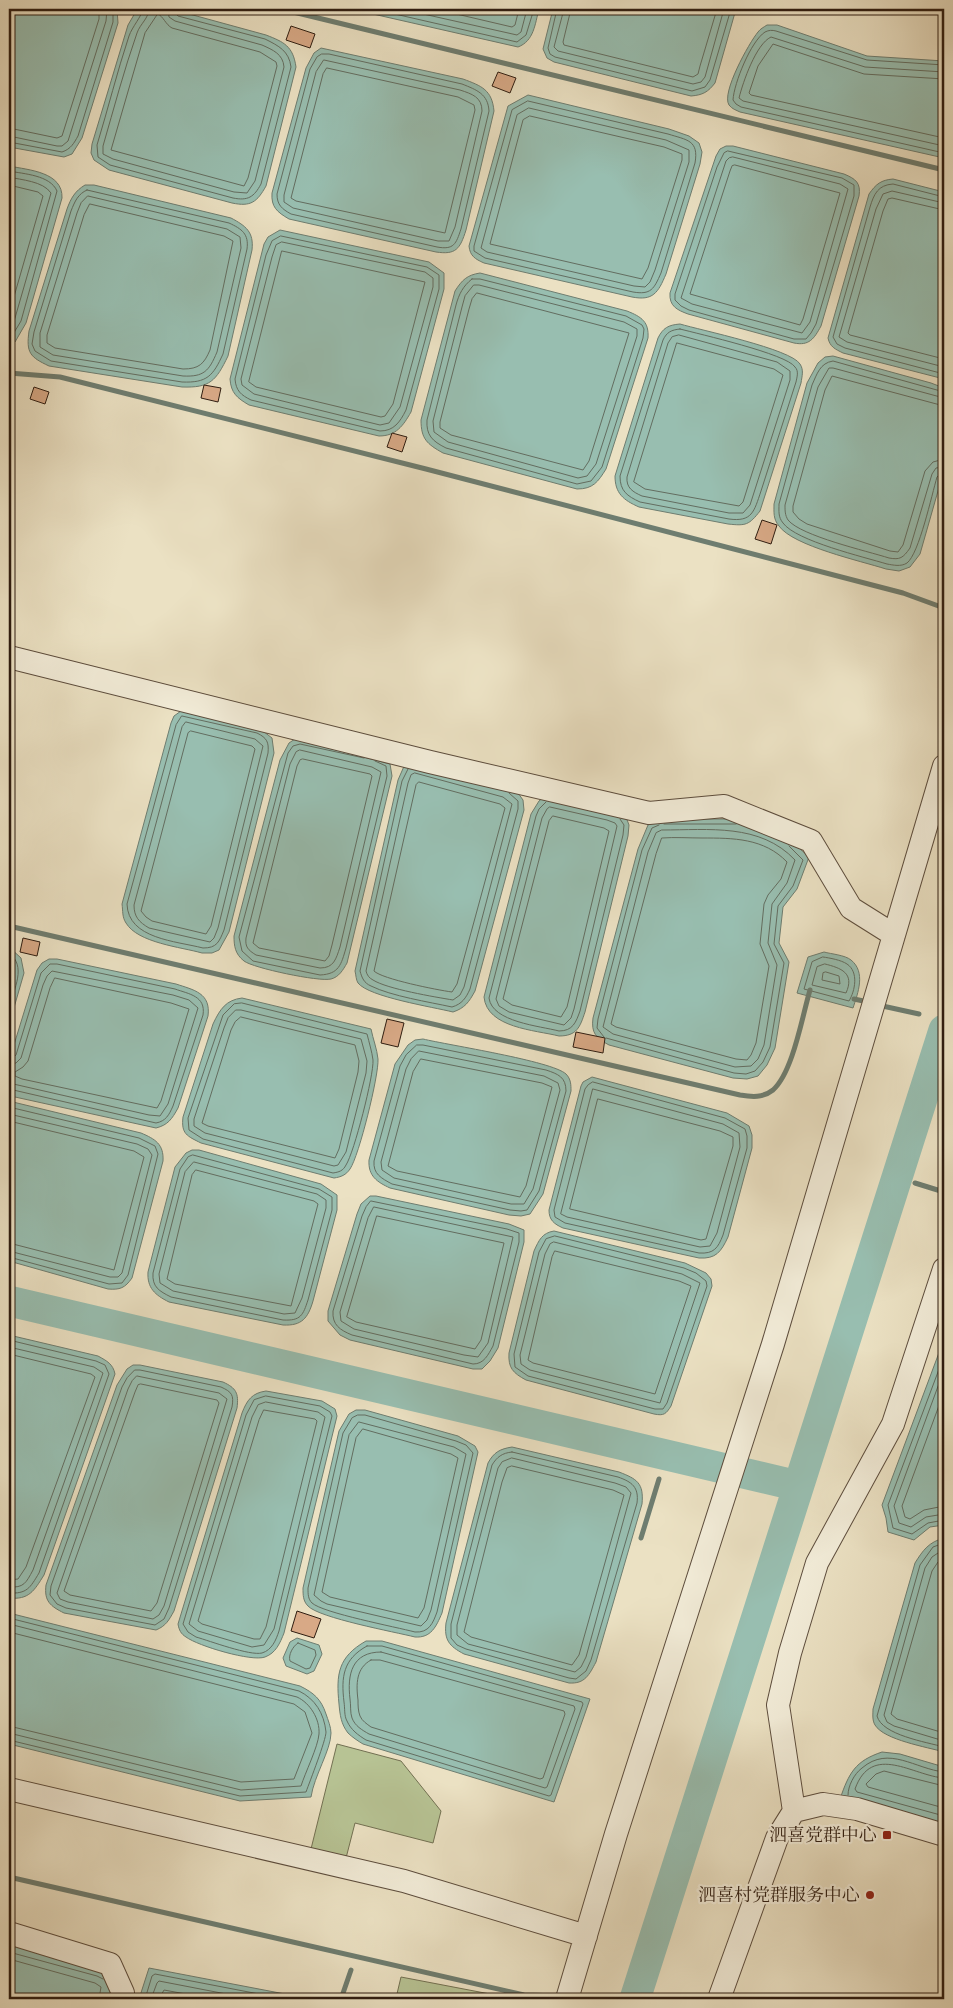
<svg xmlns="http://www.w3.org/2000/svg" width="953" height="2008" viewBox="0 0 953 2008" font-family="Alegreya,'Noto Serif SC',serif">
  <rect width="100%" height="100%" fill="#ebe1c3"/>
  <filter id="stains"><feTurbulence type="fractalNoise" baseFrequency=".004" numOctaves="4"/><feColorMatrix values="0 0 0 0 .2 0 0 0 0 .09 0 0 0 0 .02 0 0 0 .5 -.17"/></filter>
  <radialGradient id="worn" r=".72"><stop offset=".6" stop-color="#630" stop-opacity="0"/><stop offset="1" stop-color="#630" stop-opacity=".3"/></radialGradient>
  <path fill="#b7c394" stroke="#727052" d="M 337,1744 L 401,1761 L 441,1811 L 433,1843 L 355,1823 L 345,1862 L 310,1853 Z
    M 401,1977 L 516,1999 L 399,1999 L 396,1998 Z"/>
  <path fill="#98beb0" stroke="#6e7d70" d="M 9,9 L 117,9 L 118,23 L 82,138 L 72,154 L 64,157 L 9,147 Z
    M 140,9 L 171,9 L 266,35 C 284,42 293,46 296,67 L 266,186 C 257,202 251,207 232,203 L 109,170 L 94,160 L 91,153 L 92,144 L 128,25 L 135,13 Z
    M 351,9 L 539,9 C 535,24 534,41 518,47 Z
    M 553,9 L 736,9 L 715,83 C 708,92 703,95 691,96 L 554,62 L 547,58 L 543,49 Z
    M 767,25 L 777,25 L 867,56 L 944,61 L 944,158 L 740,112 C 736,110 732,109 729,105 C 721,93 749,43 758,32 C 760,29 764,27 767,25 Z
    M 321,48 L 463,79 C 482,86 492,90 494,111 L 466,230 C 460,249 456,255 436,252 L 289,219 C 277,212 271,207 272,193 L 306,68 L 314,53 Z
    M 528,95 L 669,129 L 689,136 L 699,143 L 702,152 L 700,164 L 666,274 C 658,293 653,301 632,297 L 484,263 C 475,259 470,256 469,246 L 508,106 Z
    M 726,146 L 733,146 L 844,174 C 856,179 861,183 859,196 L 821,326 C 814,339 809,346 794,343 L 688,314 C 677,310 669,306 670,293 L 716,156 L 720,149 Z
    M 9,166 C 29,170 63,172 62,198 L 26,323 L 15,342 L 9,347 Z
    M 893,179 L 944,192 L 944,379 L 843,353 C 835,349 830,347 828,338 L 869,194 C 876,184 881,180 893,179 Z
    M 85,185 L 94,185 L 231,218 C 246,226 254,232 252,250 L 228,356 C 216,381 210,388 182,387 L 49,366 C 30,357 26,353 29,331 L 67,209 C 71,198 75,191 85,185 Z
    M 280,230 L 429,262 L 444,273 L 444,289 L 411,412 C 403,426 396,436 379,436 L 249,405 C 237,398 231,393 230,379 L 264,244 L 268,237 Z
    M 480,273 L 627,311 C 642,317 649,322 648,338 L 606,469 C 598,482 593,489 577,489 L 443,453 C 427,444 421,439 421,420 L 455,291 C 462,280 467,275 480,273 Z
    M 680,324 C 700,330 791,349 800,364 C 804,370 802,376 801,383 L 760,511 C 749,525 746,526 728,524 L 639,507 C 623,500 615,493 615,476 L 658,338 C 663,328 668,325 680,324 Z
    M 833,356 L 931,383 L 944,388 L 944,470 L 920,554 L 910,567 L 899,571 L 886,569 C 861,561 793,546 779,526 C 773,519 774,512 774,504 L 807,383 L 818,363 L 825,357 Z
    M 181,711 L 259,728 L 272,738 L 274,753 L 229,932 L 219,950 L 212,953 L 202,953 C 181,947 138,943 126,923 C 122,917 123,911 122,904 L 171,723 L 174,716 Z
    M 295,739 L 390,764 L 392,776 L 347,963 C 343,970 339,977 331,979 C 319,982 253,968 244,961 C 235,954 234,946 234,936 L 280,760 L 289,743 Z
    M 405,764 L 518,793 L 523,800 L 524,810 L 475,991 C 469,1002 465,1008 453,1012 C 433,1007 369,997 358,983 C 356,980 356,975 355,971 L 398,780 Z
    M 544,797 L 626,817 L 629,825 L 628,836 L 585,1012 C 580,1027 577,1036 559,1036 C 535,1030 487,1028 484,997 L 531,814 L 539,801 Z
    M 660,819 L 738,819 L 790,840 L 809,857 L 797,889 L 783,907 L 779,943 L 789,962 L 775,1048 L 767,1065 L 758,1076 L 747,1079 L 733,1078 L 609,1045 C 596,1038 591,1033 593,1018 L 638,849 L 648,825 Z
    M 9,947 L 21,958 L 24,973 L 9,1025 Z
    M 824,952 C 831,954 845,955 851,960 C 866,972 858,993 853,1008 L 797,993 L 808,957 Z
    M 49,959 L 57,959 L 176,984 C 194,990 211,993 208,1016 L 178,1108 C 172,1119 168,1125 156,1128 L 15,1097 L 9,1093 L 9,1061 L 37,970 L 42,963 Z
    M 242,998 L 371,1029 C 373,1039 377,1049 378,1059 C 379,1075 359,1156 350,1169 C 346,1175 341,1177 334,1178 L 201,1143 C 187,1136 181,1134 183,1117 L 213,1024 C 220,1009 226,1000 242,998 Z
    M 423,1039 C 448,1045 552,1061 566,1074 C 571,1079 571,1085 571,1091 L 543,1194 L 530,1214 L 521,1216 L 509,1215 L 390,1188 C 377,1182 368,1176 369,1160 L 395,1064 L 408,1045 L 415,1040 Z
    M 592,1077 L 727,1113 L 749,1126 L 752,1135 L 752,1148 L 728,1237 C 721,1252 716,1259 699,1258 L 563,1228 C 554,1224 549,1220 549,1210 L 581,1086 L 583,1082 Z
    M 13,1102 L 141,1133 C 155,1139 164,1144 163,1161 L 132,1278 C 125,1288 120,1290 108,1289 L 9,1261 L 9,1103 Z
    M 192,1150 L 199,1150 L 321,1184 L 337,1195 L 337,1210 L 313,1301 C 308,1318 302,1326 283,1325 L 169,1302 C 155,1295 147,1288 148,1272 L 175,1167 L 186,1153 Z
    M 370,1196 L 376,1196 L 509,1224 L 524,1230 L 524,1242 L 498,1348 L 490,1361 L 482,1369 L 473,1369 L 350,1340 L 340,1335 L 328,1321 L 328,1311 L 357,1214 L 361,1204 Z
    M 554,1231 L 685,1263 L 706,1273 L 711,1279 L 712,1286 L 671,1406 C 666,1414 664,1416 654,1414 L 526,1380 C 513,1373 508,1368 509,1353 L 534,1251 C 539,1240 542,1233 554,1231 Z
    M 9,1335 L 98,1356 C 107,1361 113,1364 115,1374 L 44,1575 C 34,1591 29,1600 9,1598 Z
    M 940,1350 L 944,1351 L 944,1525 L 930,1527 L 914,1540 L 888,1532 L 886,1518 L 882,1505 Z
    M 133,1365 L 140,1365 L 223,1382 C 236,1388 239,1393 237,1408 L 174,1611 C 169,1620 166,1626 156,1630 L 64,1613 C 50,1606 44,1601 46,1585 L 117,1385 L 127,1369 Z
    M 266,1391 L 322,1401 L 335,1409 L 337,1416 L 284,1633 C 280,1643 276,1653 265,1657 C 252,1662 198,1646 186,1637 C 181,1634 179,1630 178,1624 L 242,1413 C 247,1400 252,1393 266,1391 Z
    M 356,1410 L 365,1410 L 458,1436 L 475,1446 L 478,1452 L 442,1613 C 436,1627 431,1638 415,1637 C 395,1632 319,1618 308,1606 C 303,1601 303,1595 303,1588 L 339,1431 L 349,1414 Z
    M 512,1447 L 619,1472 C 637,1479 644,1483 642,1504 L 596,1662 C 589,1675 585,1684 569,1683 L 464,1654 C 449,1646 444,1640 446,1623 L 488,1463 C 494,1452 500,1449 512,1447 Z
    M 944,1538 L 944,1752 C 927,1747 884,1740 875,1725 C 872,1720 873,1714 873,1709 L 915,1563 C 923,1550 929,1542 944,1538 Z
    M 9,1613 L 300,1686 C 314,1693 321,1699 326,1714 C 328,1720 331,1727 331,1733 C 331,1750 314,1776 311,1797 L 240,1801 L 9,1744 Z
    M 297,1638 L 319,1645 L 322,1654 L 314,1671 L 307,1674 L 286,1666 L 283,1658 L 290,1642 Z
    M 366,1641 L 382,1641 L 590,1699 L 554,1802 L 363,1744 C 358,1741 352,1737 348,1733 C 341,1724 340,1715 339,1704 C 336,1674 338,1657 366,1641 Z
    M 882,1752 L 900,1754 L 944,1767 L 944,1828 L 840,1799 C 849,1773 855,1761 882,1752 Z
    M 9,1940 L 102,1965 L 117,1999 L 9,1999 Z
    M 149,1968 L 311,1999 L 139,1999 Z"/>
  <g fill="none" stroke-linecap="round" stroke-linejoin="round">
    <path stroke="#636d60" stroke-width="1" d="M 143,9 C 142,16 132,27 129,36 C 117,72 108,109 97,145 L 98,157 L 110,165 L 233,198 C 248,201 254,197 261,184 L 291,67 C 289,51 279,46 265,39 L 178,16 L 175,13 L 174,9
      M 149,9 C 149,18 140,24 137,33 C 124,70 114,108 103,146 L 103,154 L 113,159 L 234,192 L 247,193 L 255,181 L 284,67 C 283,54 273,50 262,45 L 175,21 L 169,17 L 168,9
      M 373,9 L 517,42 L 526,35 L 534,9
      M 401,9 L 517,35 L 521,32 L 527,9
      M 435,9 L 512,27 L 515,25 L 519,9
      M 557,9 L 548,48 L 550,54 L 555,57 L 692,91 L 705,87 L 710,80 L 731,9
      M 564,9 L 554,47 L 558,51 L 693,84 L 701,82 L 705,77 L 724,9
      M 571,9 L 563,42 L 564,45 L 693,77 L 698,74 L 700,66 L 717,9
      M 158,14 C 163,16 166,25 172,28 L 260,52 L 276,62 L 277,66 L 248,178 L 244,186 L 111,150 L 145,33 Z
      M 322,54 L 329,54 L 462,84 C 477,90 488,94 489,111 L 461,229 C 456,244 454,250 437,247 L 291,214 C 282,209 277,205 277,194 L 310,69 L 317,57 Z
      M 324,60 L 460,90 C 472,94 482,97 482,111 L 455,227 L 449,241 L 438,241 L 293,208 L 284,202 L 284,195 L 316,72 Z
      M 944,65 L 867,60 L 776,31 C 772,30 769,30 765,32 C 751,41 734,83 733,100 L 736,104 L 741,107 L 944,153
      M 327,68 L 458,97 L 474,105 L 475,110 L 445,233 L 296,201 L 291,198 L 323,74 Z
      M 944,72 L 865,67 L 771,37 C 756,44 743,82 739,98 L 743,101 L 944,146
      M 944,79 L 864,74 L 773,44 L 758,66 L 749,93 L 751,95 L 944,138
      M 528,101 L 668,134 C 687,140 699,140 695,163 L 661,273 C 654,289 651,295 633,292 L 485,258 L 474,251 L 474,246 L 512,110 Z
      M 529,108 L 666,140 L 689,150 L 689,162 L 655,270 L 650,282 L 645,287 L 634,286 L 487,252 L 481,248 L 517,115 Z
      M 530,116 L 664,147 L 682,154 L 682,160 L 648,268 L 642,279 L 490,244 L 523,120 Z
      M 9,128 L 57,138 L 62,136 L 99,19 L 99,9
      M 9,136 L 57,146 L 62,146 L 68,141 L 106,21 L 107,9
      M 9,142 L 62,152 C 71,149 74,143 78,136 L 113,22 L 113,9
      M 728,151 L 842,178 L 854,185 L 854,196 L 816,324 L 811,333 L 806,339 L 794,339 L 689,310 L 681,306 L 675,300 L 675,294 L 717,167 L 724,153 Z
      M 733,157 L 840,184 L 848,189 L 810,322 L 802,333 L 692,304 L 681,298 L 726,161 L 729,158 Z
      M 735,165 L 840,193 L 803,319 L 800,325 L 690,294 L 730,171 L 732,166 Z
      M 9,171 C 24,174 50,175 57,191 L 21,321 L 9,341
      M 9,177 C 21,180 43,181 51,193 L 15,318 L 9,331
      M 9,185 L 38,192 L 43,196 L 9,314
      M 87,190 L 229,223 C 242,229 249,234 247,249 L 223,354 C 213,376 207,383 182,382 L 51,361 L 35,351 L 32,344 L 34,332 L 71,211 C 75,201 78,194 87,190 Z
      M 88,196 L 227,229 L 240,237 L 241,248 L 217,352 C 209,371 204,377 183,376 L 53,355 L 40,347 L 40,333 L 77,213 L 81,203 Z
      M 944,197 L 893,184 C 878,185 874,194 870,207 L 833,337 L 837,344 L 845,348 L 944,374
      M 944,203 L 892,191 L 883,194 L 876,209 L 839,337 L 847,342 L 944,367
      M 90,204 L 224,236 L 233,241 L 210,350 C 204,364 199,369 183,369 L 55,348 L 47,343 L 47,335 L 84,215 Z
      M 944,210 L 892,198 L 888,199 L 883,211 L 848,333 L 850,335 L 944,359
      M 281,236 L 427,267 L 439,275 L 439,289 L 406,410 C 400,422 394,431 380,431 L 251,400 C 241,395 236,391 235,379 L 266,255 L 272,241 Z
      M 282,242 L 425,272 L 433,278 L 433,287 L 400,407 L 389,423 L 380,425 L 254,394 L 242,385 L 241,379 L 272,257 L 276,245 Z
      M 282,251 L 425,282 L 393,404 L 385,416 L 381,417 L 256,387 L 249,382 Z
      M 472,279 L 480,279 L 626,316 L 642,325 L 644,329 L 643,338 L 602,467 L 591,481 L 577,484 L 446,448 C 432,441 426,435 427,420 L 456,305 C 459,294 463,286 472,279 Z
      M 474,285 L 479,285 L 624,322 L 637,329 L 637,336 L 596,464 L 587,476 L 578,478 L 448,442 L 434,432 L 433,421 L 462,307 L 465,296 Z
      M 477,293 L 629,333 L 589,461 L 583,470 L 451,435 L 440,428 L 440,422 L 469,309 L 472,299 Z
      M 680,329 C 699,334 787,354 795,367 C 799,371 797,377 796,382 L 761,491 C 754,512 752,522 729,519 L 640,502 C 627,496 620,491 620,476 L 663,340 C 667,332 671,330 680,329 Z
      M 679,335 L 777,362 L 790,371 L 790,380 L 750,505 L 743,513 L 729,513 L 642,496 C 633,492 626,488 627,477 L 668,343 L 672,337 Z
      M 677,343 L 774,369 L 783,375 L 743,502 L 739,506 L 645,489 L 634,482 Z
      M 944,392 L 833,361 C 820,363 817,374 812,385 L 779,504 C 779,511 778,517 783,523 C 796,541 864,557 887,564 C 893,565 901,567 907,563 C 919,554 932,494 937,477 L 940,474 L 944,473
      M 944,398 L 833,368 L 829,368 L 818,387 L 785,505 C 785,511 785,515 788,520 C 801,536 867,551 889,558 C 900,560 903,558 910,548 L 932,474 L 936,468 L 944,467
      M 944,406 L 832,376 L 825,390 L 793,506 L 793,512 L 799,519 L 807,524 L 890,551 L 898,552 L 903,545 L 925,471 L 933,462 L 944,459
      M 182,716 L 257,733 C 267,738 269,742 268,753 L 224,930 C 219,942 217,948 203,948 C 176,941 128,939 127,904 L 176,725 Z
      M 186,722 L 255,739 L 263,746 L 218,928 L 214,938 L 210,942 L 149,928 C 139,922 134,917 134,905 L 182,727 Z
      M 191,731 L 252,746 L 255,749 L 211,926 L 206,934 L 152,921 L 146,917 L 141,911 L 188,733 Z
      M 300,750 L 372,767 L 381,772 L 340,947 C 336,959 334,968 320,968 L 256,955 C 248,950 245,947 246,938 L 290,764 L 296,752 Z
      M 364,758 L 300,744 L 293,746 L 288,753 L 239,937 L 242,951 L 253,961 L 320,975 C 339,974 341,965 346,948 L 387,776 L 386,766 L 375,761
      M 303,759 L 370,774 L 372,776 L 332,945 L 329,956 L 325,961 L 259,948 L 253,943 L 297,766 L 300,760 Z
      M 408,769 L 402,781 L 360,971 C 362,978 364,983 371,986 C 391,996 429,1002 452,1007 C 462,1004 466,998 470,989 L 518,809 L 518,801 L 509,793
      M 415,773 L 503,797 L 512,804 L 464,987 L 460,995 L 453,1000 C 435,997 387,989 373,980 C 369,978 367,975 366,971 L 408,783 L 411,775 Z
      M 419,782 L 500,804 L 505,808 L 457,984 L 452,992 C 437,990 382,979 374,971 L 416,785 Z
      M 546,802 L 539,809 L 536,816 L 489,998 C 492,1022 540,1026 559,1031 C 573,1031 576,1022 580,1011 L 623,835 L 624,825 L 620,819
      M 550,807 L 607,820 L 615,823 L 617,826 L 574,1009 L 571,1018 L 564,1025 L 509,1012 L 499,1006 L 496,999 L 542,818 L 547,809 Z
      M 553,816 L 604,828 L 609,831 L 567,1007 L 561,1017 L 512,1005 L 503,999 L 549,821 Z
      M 664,824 L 736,824
      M 662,830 C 709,830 760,823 795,860 L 787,883 L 772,904 L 768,943 L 777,965 L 764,1045 L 758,1059 L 751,1066 L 735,1067 L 613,1034 L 603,1027 L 648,852 L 656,833 Z
      M 662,838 C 675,837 689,838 702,838 C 733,838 764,838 787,862 L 781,879 L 768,895 L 764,904 L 760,944 L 769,966 L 756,1043 L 751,1055 L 747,1060 L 736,1059 L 616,1027 L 611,1024 L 656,854 Z
      M 9,953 C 27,966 14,989 9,1007
      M 823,957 C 830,958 841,960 847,964 C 859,972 855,991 849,1001 L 804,989 L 812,962 Z
      M 825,964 C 841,968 855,973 846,993 L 812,985 L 817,967 Z
      M 826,972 L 839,976 L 840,984 L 822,980 L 823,973 Z
      M 55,978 L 171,1003 L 189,1009 L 161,1101 L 157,1108 L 22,1079 L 15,1076 L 15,1072 L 23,1067 L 28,1061 L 50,988 Z
      M 242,1003 L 367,1034 C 369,1042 372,1052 373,1060 C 374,1075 354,1153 346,1165 C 343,1171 339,1172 333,1173 L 203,1139 L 189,1130 L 188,1118 L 223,1015 L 234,1004 Z
      M 236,1010 L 241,1010 L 361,1039 L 367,1061 L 366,1073 L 346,1152 L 338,1165 L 334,1166 L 205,1133 L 194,1126 L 194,1119 L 224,1028 L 228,1018 Z
      M 241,1017 L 355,1045 L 359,1061 L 358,1072 L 339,1149 L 335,1158 L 208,1126 L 202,1123 L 231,1030 L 235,1022 Z
      M 604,1037 L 597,1028 L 598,1019 L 642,850 L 652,828 L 659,825
      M 606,1038 L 734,1073 L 746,1074 L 755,1071 L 763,1062 L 770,1047 L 784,963 L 774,944 L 778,906 L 793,886 L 803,860 L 789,846
      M 417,1045 L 423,1045 L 546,1070 C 558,1074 566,1077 566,1091 L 539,1191 L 527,1210 L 521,1211 L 510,1210 L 392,1184 C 381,1178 373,1174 374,1161 L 400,1066 L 406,1055 Z
      M 419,1051 L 544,1076 L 558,1083 L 560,1090 L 533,1189 L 524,1204 L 511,1204 L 394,1178 L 382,1170 L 381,1162 L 406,1069 L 411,1059 Z
      M 9,1059 L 13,1058 L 16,1055 L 41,973 L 50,964 L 57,964 L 175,989 C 189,994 206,996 203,1015 L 173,1106 C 169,1115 166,1121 156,1123 L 9,1089
      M 421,1059 L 542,1083 L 552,1087 L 526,1186 L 520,1197 L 397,1171 L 388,1166 L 413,1072 Z
      M 9,1065 L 16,1063 L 21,1058 L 43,985 L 47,976 L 52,971 L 173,995 L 189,1000 L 198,1008 L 168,1104 L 160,1116 L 149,1115 L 9,1083
      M 593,1082 L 725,1118 L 745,1129 L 747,1136 L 747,1148 L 723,1235 C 718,1248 714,1254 699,1253 L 565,1223 L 555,1217 L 554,1210 L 585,1089 L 588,1085 Z
      M 593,1089 L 723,1124 L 739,1133 L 740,1147 L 717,1233 L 710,1246 L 700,1247 L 567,1217 L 561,1214 Z
      M 598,1099 L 720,1131 L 733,1137 L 733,1146 L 706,1239 L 701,1240 L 570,1209 Z
      M 9,1107 L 139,1138 L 155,1146 L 158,1154 L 128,1275 L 122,1283 L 109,1284 L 9,1257
      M 9,1114 L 137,1144 L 148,1149 L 152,1155 L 122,1273 L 118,1277 L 110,1277 L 9,1251
      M 9,1121 L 134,1151 L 144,1157 L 114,1270 L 9,1243
      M 193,1155 L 319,1189 L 332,1197 L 332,1210 L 308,1300 C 303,1315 301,1321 283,1320 L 171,1297 C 159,1291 152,1287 153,1273 L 180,1169 L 188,1157 Z
      M 194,1162 L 317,1194 L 326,1200 L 326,1208 L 302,1298 L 295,1313 L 284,1314 L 173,1291 L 160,1283 L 159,1274 L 185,1172 Z
      M 196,1170 L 314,1201 L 318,1204 L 291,1306 L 175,1284 L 167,1279 L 192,1175 Z
      M 371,1201 L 507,1229 L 519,1233 L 519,1242 L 493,1346 C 488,1355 484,1364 473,1364 L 352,1335 C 340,1330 332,1325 333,1311 L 362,1216 L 366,1207 Z
      M 374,1207 L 513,1237 L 488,1343 L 478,1357 L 464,1355 L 354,1329 L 341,1321 L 340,1312 L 368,1218 Z
      M 377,1216 L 504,1243 L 481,1340 L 475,1349 L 356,1322 L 347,1317 Z
      M 555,1236 L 684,1268 L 696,1273 L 706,1281 L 707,1286 L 667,1403 L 663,1409 L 655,1409 L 528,1376 L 515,1367 L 514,1354 L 539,1252 L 546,1239 Z
      M 554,1242 L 682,1274 L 700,1283 L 660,1403 L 530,1370 L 521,1364 L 520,1355 L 545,1254 L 550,1244 Z
      M 555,1251 L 679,1281 L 691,1286 L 655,1394 L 533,1363 L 528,1360 L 552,1257 Z
      M 9,1340 L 96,1361 L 105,1365 L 109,1374 L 39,1573 C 30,1588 27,1594 9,1593
      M 9,1347 L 94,1367 L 103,1373 L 33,1570 C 26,1583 24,1588 9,1587
      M 9,1354 L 91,1374 L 95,1377 L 26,1567 L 18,1579 L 9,1580
      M 944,1356 L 888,1505 L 893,1528 L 912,1534 L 928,1523 L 944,1520
      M 135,1370 L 140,1370 L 221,1387 C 232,1392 234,1395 232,1407 L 169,1608 L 164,1619 L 155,1625 L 66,1608 L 57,1604 L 50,1595 L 51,1586 L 122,1387 L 127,1378 Z
      M 944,1370 L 894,1506 L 899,1523 L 911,1527 L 926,1517 L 944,1514
      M 137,1376 L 219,1393 L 227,1399 L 164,1606 L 159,1615 L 153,1619 L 68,1602 L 60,1599 L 57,1593 L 128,1389 L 132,1381 Z
      M 141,1384 L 217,1400 L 219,1403 L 157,1603 L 151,1611 L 70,1595 L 64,1591 L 135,1392 L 138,1385 Z
      M 944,1392 L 902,1506 L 905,1517 L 910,1519 L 924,1510 L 944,1506
      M 266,1396 L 320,1406 L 330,1412 L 332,1416 L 279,1631 C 276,1640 272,1650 262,1653 C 250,1656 210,1641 196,1637 L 188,1632 L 183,1624 L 246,1415 L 254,1400 Z
      M 266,1402 L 318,1412 L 325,1417 L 274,1629 L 264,1645 L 252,1647 L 198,1631 L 189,1624 L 252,1417 L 258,1405 Z
      M 264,1410 L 315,1419 L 317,1421 L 266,1627 L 260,1639 L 254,1639 L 202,1624 L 198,1621 L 259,1420 Z
      M 358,1415 L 365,1415 L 456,1441 L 466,1445 L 473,1453 L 437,1612 C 433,1623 429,1633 415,1632 C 396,1627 323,1613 312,1603 C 308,1599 308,1594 308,1588 L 343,1433 L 352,1418 Z
      M 359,1422 L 454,1447 L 466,1454 L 431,1610 L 427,1620 L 421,1626 L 327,1604 L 321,1601 L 314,1595 L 349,1435 Z
      M 363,1429 L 451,1454 L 458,1458 L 424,1608 L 418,1618 L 330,1597 L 322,1592 L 356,1438 Z
      M 512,1452 L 618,1477 C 632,1482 639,1487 637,1503 L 591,1660 L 586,1671 L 576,1679 L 569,1678 L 466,1649 L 457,1645 L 451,1638 L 451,1624 L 492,1465 C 497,1457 502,1453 512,1452 Z
      M 512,1458 L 615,1483 L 626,1487 L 631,1493 L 586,1657 L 581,1667 L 575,1672 L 468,1644 L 457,1635 L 457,1625 L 498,1468 L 502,1462 Z
      M 512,1466 L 613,1490 L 624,1495 L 579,1655 L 572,1665 L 471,1637 L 464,1632 L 502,1482 L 507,1468 Z
      M 944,1543 L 933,1547 L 920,1565 L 877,1716 C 882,1735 926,1742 944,1747
      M 944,1549 L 932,1557 L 925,1568 L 884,1715 L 887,1722 L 894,1726 L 944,1741
      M 944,1557 L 938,1562 L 932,1571 L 891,1714 L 897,1719 L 944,1733
      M 9,1618 L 299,1691 C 315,1699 324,1713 326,1732 C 326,1740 310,1781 306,1792 L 240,1796 L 9,1740
      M 9,1624 L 297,1697 C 310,1703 320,1719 319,1734 C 318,1747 305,1773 301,1786 L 241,1790 L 9,1733
      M 9,1632 L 294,1704 L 305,1712 L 312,1733 L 294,1779 L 241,1782 L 9,1726
      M 298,1643 L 315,1650 L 316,1655 L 310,1668 L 306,1669 L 290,1661 C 288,1655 293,1646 298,1643 Z
      M 367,1646 L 382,1646 L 582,1702 L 583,1704 L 551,1795 L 549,1796 L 366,1740 C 358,1735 351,1730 347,1721 C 344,1716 345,1708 344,1702 C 341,1677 343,1659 367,1646 Z
      M 381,1652 L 574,1706 L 575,1709 L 547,1787 L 545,1788 L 369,1734 C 362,1730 355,1726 352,1718 C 350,1713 351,1705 350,1699 C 347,1674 352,1652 381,1652 Z
      M 371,1660 L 380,1660 L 564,1711 L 565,1714 L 543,1778 L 540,1779 L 371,1727 C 367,1724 362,1721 360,1716 C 358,1711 358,1705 358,1700 C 356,1684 356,1668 371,1660 Z
      M 944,1778 C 913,1776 872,1742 855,1789 L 857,1792 L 944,1816
      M 944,1786 L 884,1771 L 876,1774 L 866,1784 L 868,1787 L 944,1808
      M 848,1795 C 848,1786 854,1774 862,1768 C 889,1745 915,1769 944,1772
      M 9,1952 L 97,1976 L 103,1979
      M 9,1959 L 95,1983 L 101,1987 L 99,1999
      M 145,1999 L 152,1976 L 155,1974 L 285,1999
      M 151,1999 L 157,1983 L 159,1981 L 252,1999
      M 159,1999 L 164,1990 L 213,1999"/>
    <path stroke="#6e7d70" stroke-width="5" d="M 281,9 L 944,170
      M 9,373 L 60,377 L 426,469 L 903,593 L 944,608
      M 9,926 L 740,1095 C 752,1097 763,1098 773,1090 C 793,1072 802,1017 810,990
      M 854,999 L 868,1002
      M 878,1005 L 919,1014
      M 915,1183 L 944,1192
      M 641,1538 L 659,1479
      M 9,1877 L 524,1995 L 562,1996
      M 573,1996 L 608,1999
      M 341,1999 L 351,1970"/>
    <path stroke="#98beb0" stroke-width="31" d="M 9,1301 L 790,1484
      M 635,1999 L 944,1030"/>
  </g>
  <path fill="#d8a986" stroke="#2e1c10" d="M 291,26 L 315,34 L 310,48 L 286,40 Z
    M 498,72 L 516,78 L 510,93 L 492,86 Z
    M 204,385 L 221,388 L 218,402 L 201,398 Z
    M 34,387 L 49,392 L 45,404 L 30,399 Z
    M 392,433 L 407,437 L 402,452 L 387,447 Z
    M 762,520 L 777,525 L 771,544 L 755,539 Z
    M 23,938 L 40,942 L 37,956 L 20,952 Z
    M 387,1019 L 404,1023 L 398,1047 L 381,1043 Z
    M 576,1032 L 605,1038 L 603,1053 L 573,1047 Z
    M 297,1611 L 321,1619 L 314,1638 L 291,1631 Z"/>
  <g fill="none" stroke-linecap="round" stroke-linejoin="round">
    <g stroke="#5d4d3d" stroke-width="24">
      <path id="minor" d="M 9,657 L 430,762 L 649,813 L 724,806 L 811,841 L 851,908 L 894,935
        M 9,1789 L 404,1881 L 586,1936
        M 794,1811 L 778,1705 L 790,1653 L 817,1563 L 893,1424 L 944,1269
        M 9,1933 L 110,1964 L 123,1993 L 122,1999
        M 567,1999 L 616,1834 L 773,1344 L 944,766
        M 719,1999 L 777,1838 L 794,1811 L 823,1804 L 857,1809 L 944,1835"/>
    </g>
    <use href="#minor" stroke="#f2ecd8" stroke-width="22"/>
  </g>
  <g fill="#8f2418" stroke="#f2ecd8" stroke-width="2">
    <rect x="882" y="1830" width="10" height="10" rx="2.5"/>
    <circle cx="870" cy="1895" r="5"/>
  </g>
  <g text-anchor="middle" stroke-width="4.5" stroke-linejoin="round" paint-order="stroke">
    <g font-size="18" fill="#2e1c10" stroke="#f2ecd8" text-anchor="end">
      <text x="877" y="1841">泗喜党群中心</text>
      <text x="860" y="1901">泗喜村党群服务中心</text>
    </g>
  </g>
  <rect width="953" height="2008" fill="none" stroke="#ebe1c3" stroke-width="30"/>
  <rect x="10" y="10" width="933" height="1988" fill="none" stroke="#2e1c10" stroke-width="2.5"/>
  <rect x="15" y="15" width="923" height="1978" fill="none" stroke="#2e1c10"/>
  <rect width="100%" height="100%" filter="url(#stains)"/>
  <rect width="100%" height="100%" fill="url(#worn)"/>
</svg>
